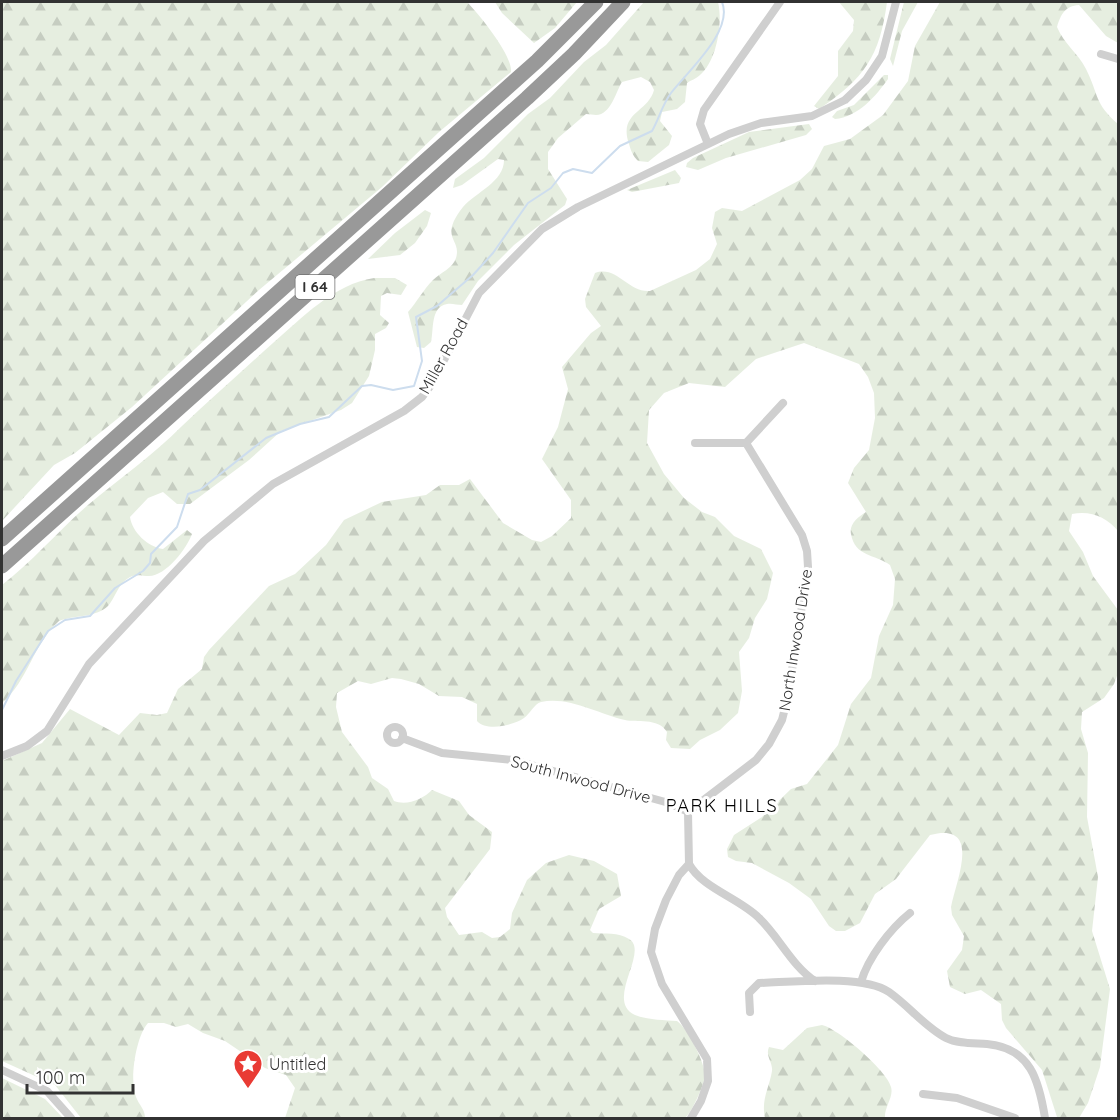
<svg xmlns="http://www.w3.org/2000/svg" width="1120" height="1120" viewBox="0 0 1120 1120" font-family="Quicksand,sans-serif">
  <defs>
    <pattern id="forest-firs" width="22" height="20" patternUnits="userSpaceOnUse" patternTransform="scale(1.5)"><rect width="22" height="20" fill="#e6eee0"/><path d="M5 1l3.5 6h-7zM16 11l3.5 6h-7z" fill="#c6cdc1"/></pattern>
  </defs>
  <rect width="100%" height="100%" fill="#fff"/>
  <path fill="url(#forest-firs)" d="M 2,2 L 467,2 C 479,14 513,56 511,72 L 439,132 L 382,187 L 259,290 L 132,407 L 75,453 L 54,465 L 2,521 Z
    M 495,2 L 494,2 L 577,2 L 555,28 L 534,43 L 502,13 Z
    M 644,2 L 718,2 C 723,22 717,61 700,75 C 696,79 691,80 687,83 L 685,102 L 677,109 L 662,112 L 660,121 L 672,136 L 669,145 L 648,162 L 638,161 C 633,156 631,151 629,144 C 618,112 648,113 654,90 L 650,82 L 641,77 L 622,82 C 616,91 611,115 596,115 C 593,115 590,114 586,114 L 558,138 L 548,152 L 548,169 L 567,199 L 565,205 L 514,245 L 478,281 L 462,305 C 457,305 452,303 447,304 C 430,307 434,330 431,342 L 424,348 L 417,347 L 408,312 C 417,302 423,290 433,280 C 440,273 453,268 456,258 C 462,238 438,239 463,207 C 476,192 504,182 504,160 L 498,159 L 462,185 L 453,188 L 455,179 L 484,158 L 528,114 L 550,98 L 584,62 L 606,45 Z
    M 839,2 L 887,2 C 880,56 864,79 819,109 L 814,106 L 838,76 L 838,51 L 853,31 L 854,20 Z
    M 904,2 L 918,2 L 902,31 L 893,66 L 890,59 Z
    M 940,2 L 1118,2 L 1118,43 L 1106,36 L 1079,5 C 1065,6 1061,14 1057,27 C 1064,44 1078,53 1086,69 C 1099,95 1094,103 1118,124 L 1118,531 C 1107,517 1090,510 1072,514 L 1069,531 L 1083,552 L 1093,576 L 1118,610 L 1118,673 L 1114,684 L 1104,698 L 1082,712 L 1081,729 L 1088,753 L 1087,817 L 1098,877 L 1092,931 L 1110,989 L 1100,1067 L 1088,1103 L 1079,1118 L 1057,1117 L 1042,1070 L 1006,1028 L 1002,1020 L 1001,1004 L 981,990 L 965,994 L 950,987 L 947,971 L 962,950 L 964,936 L 952,915 L 951,907 C 956,881 983,821 930,835 L 896,879 L 875,894 L 860,923 L 845,931 L 836,931 L 829,926 L 811,899 L 789,883 L 752,863 L 736,861 L 728,857 L 727,849 L 734,835 L 762,817 L 791,789 L 807,784 L 838,745 L 851,704 L 871,678 L 879,636 L 893,605 L 895,579 L 890,565 C 875,554 855,557 851,534 C 849,524 858,517 866,512 L 848,483 L 854,468 L 869,450 L 875,418 L 874,393 L 868,377 L 859,364 L 804,343 L 756,359 L 725,387 L 689,383 L 664,393 L 649,410 L 647,443 L 664,474 L 684,498 L 702,512 L 715,517 L 734,536 L 761,549 L 773,573 L 767,599 L 755,618 L 749,638 L 739,652 L 742,691 L 738,713 L 720,730 L 700,740 L 690,749 L 671,748 L 666,740 L 667,732 C 658,717 636,723 625,720 C 598,714 569,696 541,702 C 534,704 530,714 524,718 C 514,725 487,732 477,721 L 477,704 L 462,697 L 439,696 L 419,684 L 401,679 L 392,678 L 371,684 L 358,681 L 337,693 L 336,707 L 342,732 L 368,767 L 372,778 L 388,789 L 394,801 C 407,806 423,799 432,790 L 459,801 L 469,815 L 492,832 L 490,849 L 445,908 L 447,917 L 459,935 L 482,932 L 492,938 L 500,937 L 510,929 L 512,913 L 527,880 L 546,863 L 569,855 L 594,861 L 617,874 L 621,896 L 599,909 L 590,930 L 593,933 C 605,934 618,932 629,939 C 650,951 604,1001 635,1015 C 647,1020 664,1020 677,1021 C 688,1029 705,1062 705,1076 C 705,1083 691,1114 685,1118 L 285,1118 L 295,1088 L 286,1075 L 265,1068 L 225,1041 L 203,1033 L 188,1024 L 176,1027 L 164,1023 L 148,1023 C 136,1036 129,1080 136,1097 C 139,1105 145,1109 145,1118 L 81,1118 L 55,1085 L 2,1061 L 2,761 L 42,743 L 70,709 L 119,735 L 140,713 L 157,715 L 167,713 L 178,689 L 202,669 L 204,657 L 209,650 L 269,586 L 295,574 L 326,545 L 344,520 L 382,502 L 426,495 L 440,485 L 459,485 L 470,479 L 503,523 L 532,540 L 541,542 L 552,536 L 571,518 L 571,500 L 542,459 L 558,427 L 568,389 L 562,367 L 591,333 L 601,326 L 586,307 L 585,299 L 595,273 C 617,265 628,293 650,291 L 696,270 L 710,259 L 717,244 L 712,228 L 715,212 L 722,208 L 742,211 L 800,180 L 812,169 L 824,146 L 850,139 L 883,115 L 908,81 L 915,46 Z
    M 884,75 L 888,75 L 888,79 C 876,96 858,117 835,119 L 832,117 L 837,111 L 854,105 Z
    M 809,124 L 812,129 L 806,135 L 726,158 L 698,170 L 686,167 L 687,163 L 693,158 L 749,132 Z
    M 675,170 L 681,178 L 679,183 L 632,192 L 627,190 Z
    M 425,210 L 431,213 L 427,226 L 415,243 L 400,255 L 368,259 L 395,233 Z
    M 374,278 L 395,278 L 407,285 L 401,295 L 387,293 L 381,296 L 380,315 L 389,323 L 386,328 L 375,334 L 375,350 L 369,376 L 352,403 L 341,410 L 281,431 L 249,460 L 190,504 L 177,504 L 163,492 L 148,498 L 130,517 C 132,532 148,547 163,549 L 187,530 L 192,534 C 187,548 166,576 149,576 C 141,576 134,573 127,579 C 118,585 115,598 108,606 C 96,618 73,615 59,621 C 33,644 28,681 2,703 L 2,585 C 33,561 58,531 88,505 C 119,479 153,455 182,426 C 212,398 242,371 273,343 C 302,318 334,284 374,278 Z
    M 822,1025 C 837,1028 887,1070 891,1087 C 894,1097 884,1107 885,1118 L 765,1118 C 761,1099 769,1089 772,1071 C 773,1062 765,1056 769,1047 L 783,1050 L 807,1028 Z
    M 2,1078 L 45,1099 L 63,1118 L 2,1118 Z"/>
  <g fill="none" stroke-linecap="round" stroke-linejoin="round">
    <path stroke="#cdddee" stroke-width="2" d="M 2,710 L 16,681 L 48,631 L 65,620 L 90,616 L 115,588 L 143,571 L 150,563 L 151,554 L 177,527 L 188,494 L 200,490 L 266,438 L 300,424 L 329,417 L 362,386 L 371,385 L 393,390 L 414,386 L 422,361 L 416,317 L 437,306 L 473,275 L 493,253 L 528,203 L 551,188 L 563,173 L 573,169 L 592,173 L 620,146 L 652,131 C 659,119 662,105 671,93 C 687,72 734,31 722,2"/>
    <path stroke="#cfcfcf" stroke-width="8" d="M 1101,54 L 1118,59
      M 708,144 L 700,124 L 704,110 L 780,2
      M 695,443 L 746,443 L 783,403
      M387 735a8 8 0 1 1 16 0a8 8 0 1 1-16 0Z
      M 402,738 L 442,753 L 513,760 L 669,803 L 688,812
      M 2,756 L 27,746 L 47,731 L 89,664 L 204,541 L 273,484 L 404,411 L 422,397 L 431,385 L 479,293 L 542,229 L 578,207 L 729,134 L 761,123 L 812,116 L 845,100 L 866,80 L 882,56 L 896,2
      M 688,812 L 756,760 L 769,744 L 782,720 L 788,696 L 808,567 L 807,551 L 802,535 L 746,443
      M 688,812 L 689,864 L 679,875 L 666,900 L 655,929 L 651,952 L 662,984 L 707,1059 L 708,1081 L 701,1101 L 691,1118
      M 689,864 C 702,888 739,898 759,918 C 779,937 792,966 815,981
      M 861,982 C 868,958 890,929 910,913
      M 750,1012 L 749,993 L 759,983 C 792,982 863,974 889,992 C 909,1006 925,1027 946,1038 C 958,1044 974,1043 987,1044 C 1031,1048 1039,1081 1045,1118
      M 2,1070 L 47,1091 L 71,1118
      M 923,1094 L 957,1098 L 1015,1118"/>
    <path stroke="#999" stroke-width="15" d="M 2,539 L 537,61 L 596,2
      M 2,566 L 527,98 L 574,54 L 623,2"/>
  </g>
  <defs>
    <g id="sight-pin" transform="scale(1.5)"><path d="M0 17L-7.5 6A9.5 9.5 0 1 1 7.5 6Z" fill="#e93b34" stroke="#fff"/><path d="M0-6L1.8-2.2L6-1.7L2.9 1.2L3.7 5.4L0 3.3L-3.7 5.4L-2.9 1.2L-6-1.7L-1.8-2.2Z" fill="#fff"/></g>
  </defs>
  <g fill-rule="evenodd">
    <use href="#sight-pin" x="248" y="1064"/>
  </g>
  <g text-anchor="middle" stroke-width="6" stroke-linejoin="round" paint-order="stroke">
    <rect fill="#fff" stroke="#707070" stroke-width="1.5" x="295.5" y="275" width="39" height="24" rx="4.5"/>
    <g font-size="15" font-weight="bold" fill="#323232">
      <text x="315" y="292">I 64</text>
    </g>
    <g font-size="16" fill="#323232" stroke="#fff">
      <text transform="translate(443 356) rotate(-61)" y="6">Miller Road</text>
      <text transform="translate(795 640) rotate(-81)" y="6">North Inwood Drive</text>
      <text transform="translate(581 779) rotate(15)" y="6">South Inwood Drive</text>
    </g>
    <g font-size="16" fill="#323232" stroke="#fff" text-anchor="start">
      <text x="269" y="1070">Untitled</text>
    </g>
    <g font-size="18" letter-spacing="1.5" fill="#000" stroke="#fff">
      <text x="722" y="812">PARK HILLS</text>
    </g>
  </g>
  <rect width="1120" height="1120" fill="none" stroke="#323232" stroke-width="6"/>
  <path d="M27 1084v9h106v-9" fill="none" stroke="#323232" stroke-width="3"/>
  <text x="36" y="1084" font-size="18" fill="#323232" stroke="#ffffff" stroke-width="4.5" paint-order="stroke">100 m</text>
</svg>
